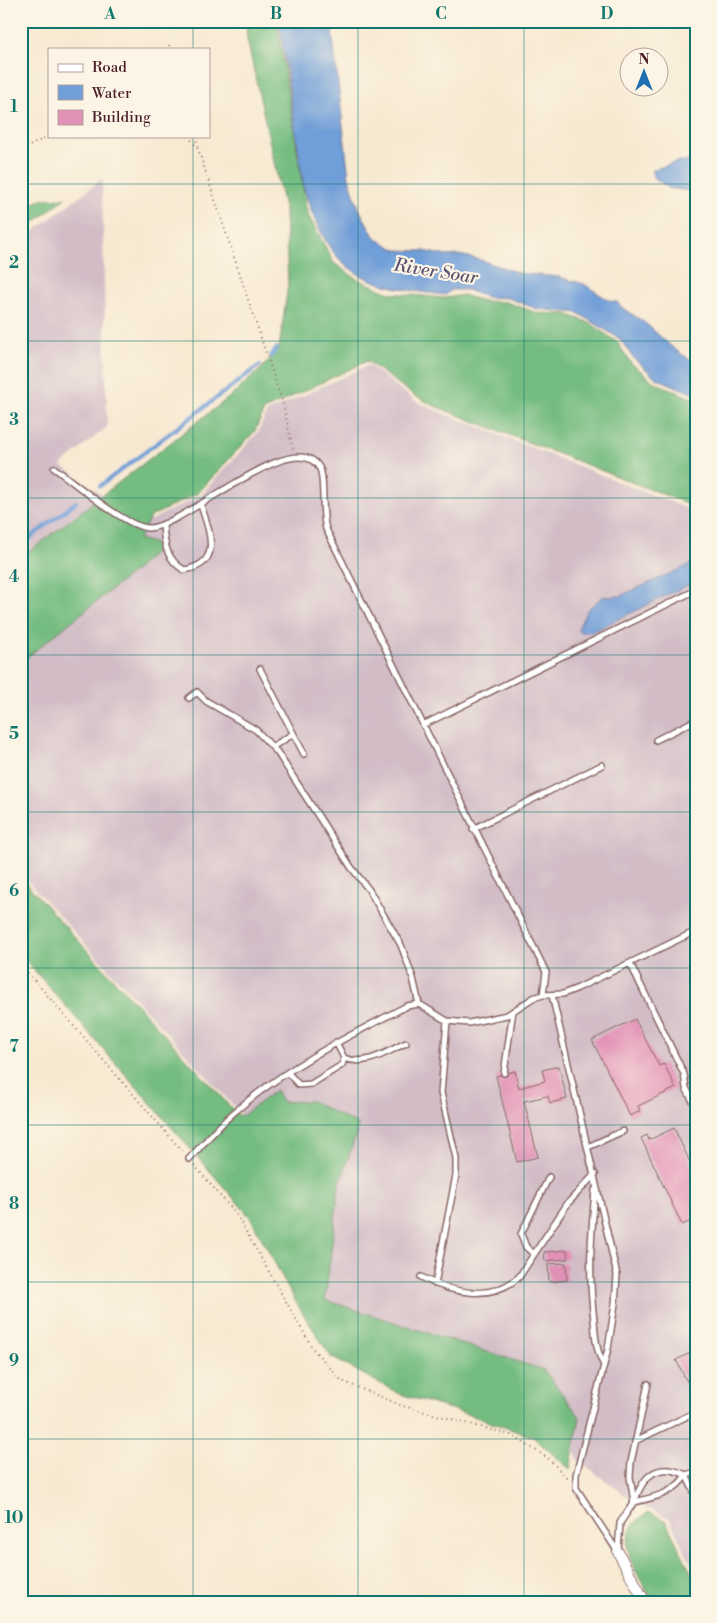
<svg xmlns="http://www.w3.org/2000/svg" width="717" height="1623" viewBox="0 0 717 1623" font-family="'Libre Bodoni',serif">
  <rect width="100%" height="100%" fill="#fcf5e5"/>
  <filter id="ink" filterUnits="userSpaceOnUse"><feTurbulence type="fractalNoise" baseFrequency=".02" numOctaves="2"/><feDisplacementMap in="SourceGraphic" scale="10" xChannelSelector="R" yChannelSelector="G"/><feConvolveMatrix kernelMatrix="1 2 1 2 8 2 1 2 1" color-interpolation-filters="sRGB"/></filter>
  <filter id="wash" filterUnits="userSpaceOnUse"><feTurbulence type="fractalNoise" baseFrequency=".0096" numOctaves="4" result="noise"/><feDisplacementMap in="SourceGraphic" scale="20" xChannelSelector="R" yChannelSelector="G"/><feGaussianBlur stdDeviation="1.12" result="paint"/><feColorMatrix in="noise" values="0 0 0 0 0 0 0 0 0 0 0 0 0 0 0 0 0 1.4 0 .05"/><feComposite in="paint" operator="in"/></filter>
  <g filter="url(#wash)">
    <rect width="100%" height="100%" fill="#f7e9d1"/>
    <path fill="#d2bdc7" d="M 102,179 L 107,427 L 61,465 L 138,520 L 151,520 L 201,495 L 258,432 L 267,412 L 369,365 L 414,400 L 435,410 L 696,512 L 696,1574 L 669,1518 L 634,1502 L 578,1460 L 544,1370 L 325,1301 L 220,1132 L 241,1114 L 21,874 L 21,241 Z"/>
    <path fill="#74bc81" stroke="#5f6e56" d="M 246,21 L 277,21 L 307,213 L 334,263 L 357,279 L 390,293 L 445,298 L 462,295 L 484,301 L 506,302 L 537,313 L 566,314 L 590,323 L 617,342 L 631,363 L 654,382 L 696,400 L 696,507 L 437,407 L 415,396 L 367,361 L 264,410 L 255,431 L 198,493 L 150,517 L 139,539 L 153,543 L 158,549 L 137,569 L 21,662 L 21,558 L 236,392 L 262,368 L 279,348 L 288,285 L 285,212 L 247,39 Z
      M 65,198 L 21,233 L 21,208 L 44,199 Z
      M 21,878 L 237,1114 L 242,1116 L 276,1090 L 282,1102 L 311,1101 L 359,1125 L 339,1186 L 325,1300 L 544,1370 L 580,1417 L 570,1469 L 533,1437 L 470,1415 L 400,1394 L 331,1357 L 297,1304 L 250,1217 L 21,955 Z
      M 649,1512 L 665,1520 L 696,1582 L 696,1602 L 653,1602 C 637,1572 607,1536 649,1512 Z"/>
    <path fill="#6f9ed8" stroke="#5c5e82" d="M 279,21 L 331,21 L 349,178 L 359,209 L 375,238 L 397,250 L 424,251 L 447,256 L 459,255 L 478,259 L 519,273 L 559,277 L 584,284 L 610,301 L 617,302 C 625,312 635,315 645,323 C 662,337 675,353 696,362 L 696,395 L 656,378 L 633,358 L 620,339 L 578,313 L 537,309 L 508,298 L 486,297 L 467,290 L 451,290 L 446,295 C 361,286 330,274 304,189 Z
      M 679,161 L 696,161 L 696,192 L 669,188 L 653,177 L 653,170 Z
      M 696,562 L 696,581 L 592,632 L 579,632 L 578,629 L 587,610 L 602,597 L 620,596 Z"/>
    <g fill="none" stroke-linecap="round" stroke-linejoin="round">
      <path stroke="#6f9ed8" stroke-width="4" d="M 271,356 L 277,348
        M 100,486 L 260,365
        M 21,545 L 76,502"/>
    </g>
    <g id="blocks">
      <path fill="#e291b6" d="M 635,1019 L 659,1066 L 664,1064 L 676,1088 L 638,1106 L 640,1111 L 630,1116 L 592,1040 Z
        M 559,1066 L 567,1099 L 550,1103 L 548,1096 L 524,1101 L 538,1157 L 517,1162 L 496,1076 L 515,1071 L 519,1088 L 545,1081 L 542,1070 Z
        M 674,1128 L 696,1175 L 696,1219 L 682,1225 L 641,1138 L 647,1135 L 649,1140 Z
        M 567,1250 L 568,1259 L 545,1261 L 544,1252 Z
        M 566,1263 L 567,1280 L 549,1282 L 548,1264 Z
        M 696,1350 L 696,1399 L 676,1360 Z"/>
    </g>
  </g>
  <g filter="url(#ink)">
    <use href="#blocks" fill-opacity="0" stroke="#876665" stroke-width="1"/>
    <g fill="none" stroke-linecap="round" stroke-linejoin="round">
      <g stroke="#876665" stroke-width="8">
        <path id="lane" d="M 54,468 C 75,483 127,528 149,528 C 185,527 297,422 320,469 C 325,480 321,513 326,529 L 546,972 L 543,995
          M 163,524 C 164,544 166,559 184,570 C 224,564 209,531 201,505
          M 260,669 L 304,754
          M 189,698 L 197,692 L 206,701 L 256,730 L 277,752 L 351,867 L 369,890 L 401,945 L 413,978 L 419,1004
          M 423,725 L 696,590
          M 656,740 L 696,720
          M 272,747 L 293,734
          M 473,829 L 602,765
          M 630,963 L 684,1074 L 686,1088 L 696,1107
          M 552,995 L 617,1275 L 615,1304 L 608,1349 L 576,1475 L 576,1488 L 618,1552
          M 344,1058 C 366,1067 386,1052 406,1043
          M 288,1073 L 299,1085 L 311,1084 L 342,1065 L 344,1058 L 336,1042
          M 504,1073 L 513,1011
          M 588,1147 L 623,1131
          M 189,1159 C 203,1144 216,1129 231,1115 C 283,1069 346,1037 407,1006 L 419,1004 L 447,1021 L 469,1023 L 507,1015 L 533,998 L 543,995 L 563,994 L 578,988 L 696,931
          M 595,1190 C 591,1238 588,1273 594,1320 C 595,1336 596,1351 604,1365
          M 534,1254 L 526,1247 L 521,1234 L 549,1177
          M 421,1277 C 452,1293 490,1302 519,1277 L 568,1203 L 595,1174
          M 435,1284 L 456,1175 L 456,1158 L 441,1093 L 447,1021
          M 635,1441 L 696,1412
          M 635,1500 C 644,1474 658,1462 686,1475 L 696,1496
          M 634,1502 C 655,1497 674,1494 686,1475 L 696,1472
          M 618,1551 L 620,1523 L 634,1502 L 630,1477 L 631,1462 L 648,1384"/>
      </g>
      <g stroke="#876665" stroke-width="12">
        <path id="street" d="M 618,1552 L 645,1602"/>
      </g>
      <path stroke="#876665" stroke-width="2" stroke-dasharray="1 4" stroke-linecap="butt" d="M 169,45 L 170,49
        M 188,136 L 198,149 L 283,404 L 293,449
        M 195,136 L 198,147
        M 21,150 L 49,136
        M 21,965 L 183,1152
        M 194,1165 L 236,1214 L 313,1349 L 342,1381 L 403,1406 L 511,1435 L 548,1458 L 568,1479"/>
      <use href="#lane" stroke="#fff" stroke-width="5"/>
      <use href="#street" stroke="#fff" stroke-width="10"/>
    </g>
  </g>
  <path fill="none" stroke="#0f766e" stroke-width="1" stroke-opacity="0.55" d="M 193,21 L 193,49M 358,21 L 358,1602M 524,21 L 524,1602M 193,136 L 193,1602M 21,184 L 696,184M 21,341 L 696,341M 21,498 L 696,498M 21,655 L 696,655M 21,812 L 696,812M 21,968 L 696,968M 21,1125 L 696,1125M 21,1282 L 696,1282M 21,1439 L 696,1439"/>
  <g text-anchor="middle" stroke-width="4.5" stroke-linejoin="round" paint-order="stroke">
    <g font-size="18" font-style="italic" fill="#595270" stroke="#fcf5e5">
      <text transform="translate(436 271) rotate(9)" y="6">River Soar</text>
    </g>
  </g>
  <rect width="717" height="1623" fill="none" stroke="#fcf5e5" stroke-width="55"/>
  <rect x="48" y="48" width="162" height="90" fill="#fcf5e5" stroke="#b59f9b"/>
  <rect x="58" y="64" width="25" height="8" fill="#ffffff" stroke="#b59f9b"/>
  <text x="92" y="72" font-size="15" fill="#4a1f2b">Road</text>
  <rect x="58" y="85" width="25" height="15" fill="#6f9ed8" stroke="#b59f9b"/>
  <text x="92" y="98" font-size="15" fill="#4a1f2b">Water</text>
  <rect x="58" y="110" width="25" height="15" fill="#e291b6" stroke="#b59f9b"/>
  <text x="92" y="122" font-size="15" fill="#4a1f2b">Building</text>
  <g transform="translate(644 72)"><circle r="24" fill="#fcf5e5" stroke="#b59f9b"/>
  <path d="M0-4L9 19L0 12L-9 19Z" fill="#1f6fb2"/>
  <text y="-8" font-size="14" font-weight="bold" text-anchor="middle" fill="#4a1f2b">N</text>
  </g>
  <rect x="28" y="28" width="662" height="1568" fill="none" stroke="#0f766e" stroke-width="2"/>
  <g font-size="16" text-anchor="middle" font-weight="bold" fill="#0f766e">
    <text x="110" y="19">A</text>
    <text x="276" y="19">B</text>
    <text x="441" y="19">C</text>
    <text x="607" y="19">D</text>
    <text x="14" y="112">1</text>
    <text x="14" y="268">2</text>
    <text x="14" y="425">3</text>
    <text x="14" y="582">4</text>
    <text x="14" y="739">5</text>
    <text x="14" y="896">6</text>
    <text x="14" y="1052">7</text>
    <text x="14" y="1209">8</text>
    <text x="14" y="1366">9</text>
    <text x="14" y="1523">10</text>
  </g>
</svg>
